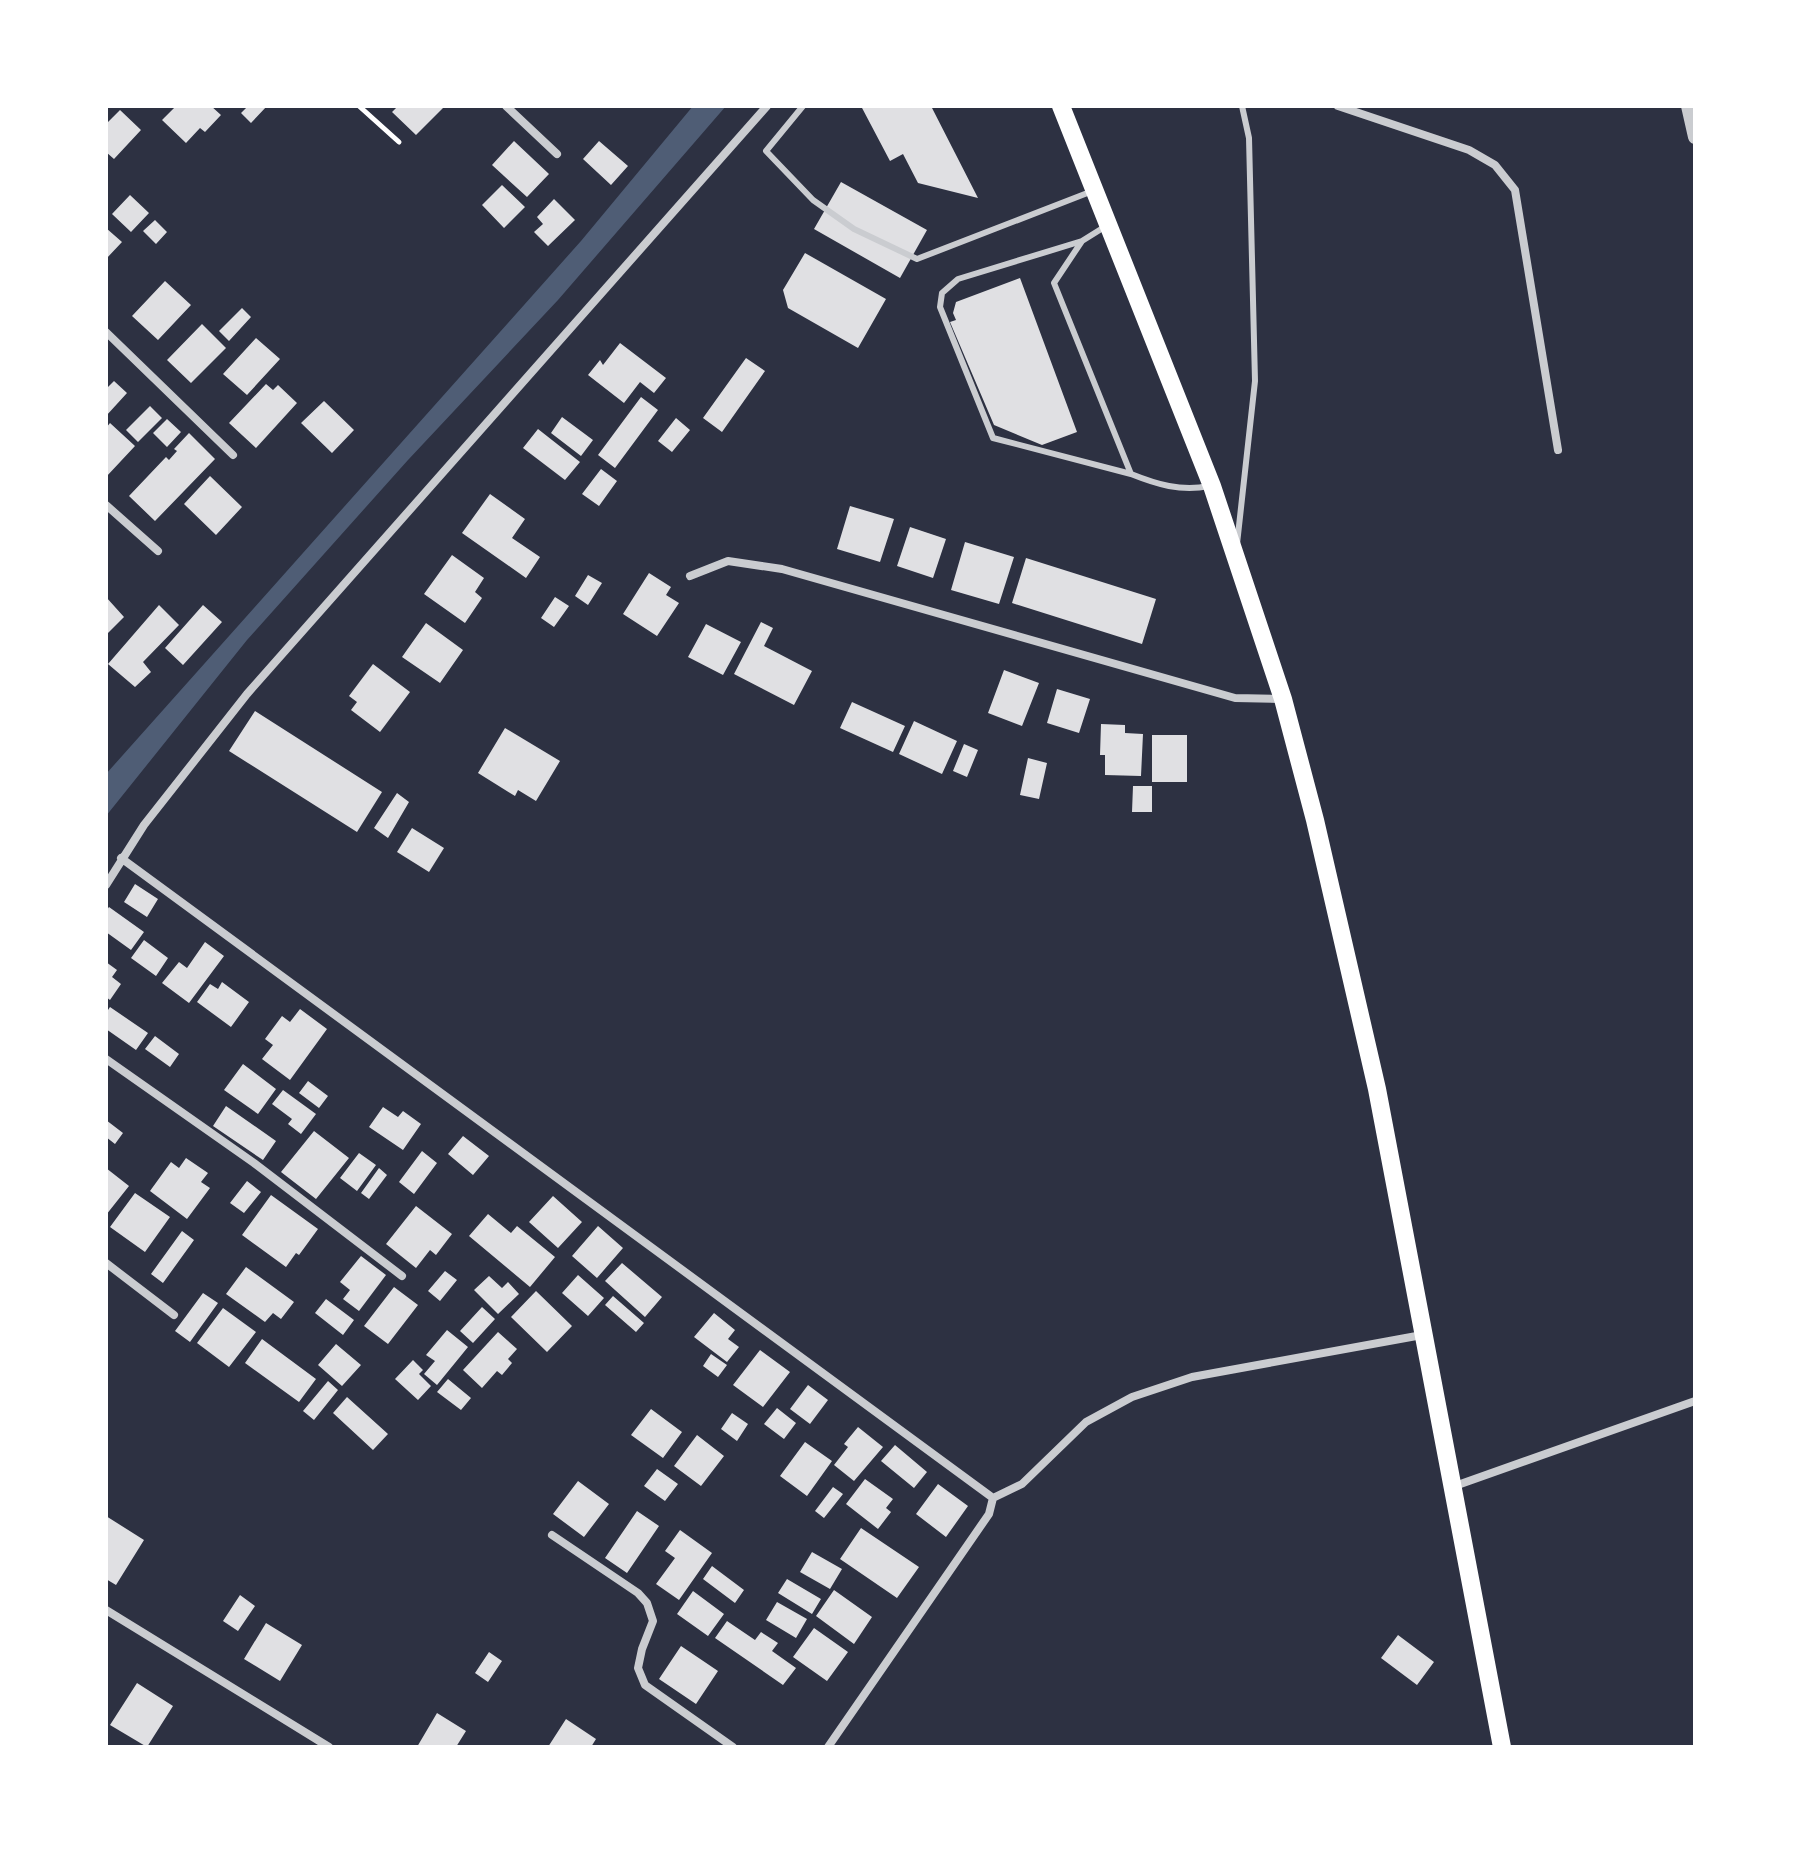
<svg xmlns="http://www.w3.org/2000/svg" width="1801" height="1853" viewBox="0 0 1801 1853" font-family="Helvetica,sans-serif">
  <rect width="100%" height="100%" fill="#2d3142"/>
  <path fill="#4f5d75" d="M 693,106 L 726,106 L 558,300 L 408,460 L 247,640 L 106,816 L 106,774 L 581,241 Z"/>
  <path fill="#e0e0e3" d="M 176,106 L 211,106 L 221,115 L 205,132 L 200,128 L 186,143 L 162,120 Z
    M 248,106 L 267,106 L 251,123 L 241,113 Z
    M 398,106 L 445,106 L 416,135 L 392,112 Z
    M 861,106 L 931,106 L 978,198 L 918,183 L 903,154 L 890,161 Z
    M 120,110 L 141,130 L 114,159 L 106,152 L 106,124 Z
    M 514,141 L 549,174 L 527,197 L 492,165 Z
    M 599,141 L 628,166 L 611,185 L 583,159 Z
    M 841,182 L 927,230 L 900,278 L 814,229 Z
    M 502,185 L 525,207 L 504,228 L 482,205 Z
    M 130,195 L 149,213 L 131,232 L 112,214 Z
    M 554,199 L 575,220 L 548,246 L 534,232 L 543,224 L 537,217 Z
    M 155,220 L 167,232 L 156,244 L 143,231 Z
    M 106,228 L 122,242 L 106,259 Z
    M 805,253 L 886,299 L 858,348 L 788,308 L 783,290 Z
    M 1020,278 L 1077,432 L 1042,445 L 994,425 L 950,322 L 956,320 L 953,313 L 956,302 Z
    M 165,281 L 191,305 L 158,340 L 132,316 Z
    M 242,308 L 251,317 L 229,341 L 219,331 Z
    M 202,324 L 226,348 L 191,383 L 167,360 Z
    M 256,338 L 280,359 L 247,395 L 223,374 Z
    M 620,343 L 666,378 L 654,393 L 640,382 L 624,403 L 588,375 L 600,360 L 603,365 Z
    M 746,358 L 765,371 L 722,432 L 703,418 Z
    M 114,381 L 127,393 L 106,416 L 106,389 Z
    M 266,384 L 273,390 L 278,385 L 297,403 L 256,448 L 229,423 Z
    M 641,397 L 658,410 L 615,468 L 598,455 Z
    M 324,401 L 354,430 L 332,453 L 301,423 Z
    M 150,406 L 162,418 L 138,442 L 126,430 Z
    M 562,417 L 593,440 L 581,456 L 551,433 Z
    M 676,418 L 690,430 L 672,452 L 658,441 Z
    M 167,419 L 181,432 L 167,447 L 153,433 Z
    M 110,423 L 135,446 L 106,477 L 106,428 Z
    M 538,429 L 580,462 L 565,480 L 523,448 Z
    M 189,433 L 215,459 L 155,521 L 129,496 L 166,457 L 169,460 L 177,451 L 174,449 Z
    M 601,469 L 617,481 L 599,506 L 582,494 Z
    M 210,476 L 242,507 L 216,535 L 184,504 Z
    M 490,494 L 525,519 L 512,538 L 540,557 L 526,578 L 462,533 Z
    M 850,506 L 894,519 L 880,562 L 837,549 Z
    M 910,527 L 946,539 L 933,578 L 897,566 Z
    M 965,542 L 1014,557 L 999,604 L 951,590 Z
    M 452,555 L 484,578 L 475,592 L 482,598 L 465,623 L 424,594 Z
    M 1026,558 L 1156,599 L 1142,644 L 1012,603 Z
    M 649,573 L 671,587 L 666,595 L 679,603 L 657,636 L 623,614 Z
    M 588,575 L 602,583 L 588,605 L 575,596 Z
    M 106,597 L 124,617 L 106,635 Z
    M 555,597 L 569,606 L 554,627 L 541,618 Z
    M 159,605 L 179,625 L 143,662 L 151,672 L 135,687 L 108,664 Z
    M 203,605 L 222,622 L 183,665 L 165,648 Z
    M 761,622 L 773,628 L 764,646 L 812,671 L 794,705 L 734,674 Z
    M 426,623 L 463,650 L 440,683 L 402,657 Z
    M 706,624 L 741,642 L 723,675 L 688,657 Z
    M 373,664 L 410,692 L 380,732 L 351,710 L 357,702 L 349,696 Z
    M 1004,670 L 1039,683 L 1022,726 L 988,713 Z
    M 1057,689 L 1090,699 L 1079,733 L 1047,723 Z
    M 852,702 L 905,726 L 893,752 L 840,728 Z
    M 255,711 L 382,792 L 357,832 L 229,751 Z
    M 914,721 L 957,741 L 942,774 L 899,754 Z
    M 1101,724 L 1125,725 L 1125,733 L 1143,734 L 1141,776 L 1105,775 L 1105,755 L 1100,755 Z
    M 505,728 L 560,761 L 536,801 L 518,790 L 515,796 L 478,773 Z
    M 1152,735 L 1187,735 L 1187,782 L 1152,782 Z
    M 964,744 L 978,750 L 967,777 L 953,771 Z
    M 1028,758 L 1047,763 L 1039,799 L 1020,795 Z
    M 1133,786 L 1152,786 L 1152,812 L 1132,812 Z
    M 397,793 L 409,802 L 388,838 L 374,828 Z
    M 412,828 L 444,848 L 429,872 L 397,852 Z
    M 135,884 L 158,899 L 147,917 L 124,902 Z
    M 109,907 L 144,932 L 131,950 L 106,932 L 106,911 Z
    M 144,940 L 168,958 L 156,976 L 131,958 Z
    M 205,942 L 224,956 L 189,1003 L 162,983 L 179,962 L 187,968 Z
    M 106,962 L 117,970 L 112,977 L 121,984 L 110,1000 L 106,997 Z
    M 222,982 L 249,1002 L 231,1027 L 197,1002 L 210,984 L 218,989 Z
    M 110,1007 L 148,1033 L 136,1050 L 106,1029 L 106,1013 Z
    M 300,1009 L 327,1029 L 290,1080 L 262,1059 L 273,1045 L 265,1039 L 282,1016 L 290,1022 Z
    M 155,1036 L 179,1054 L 170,1067 L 145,1049 Z
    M 243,1064 L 276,1089 L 258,1114 L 224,1090 Z
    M 308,1081 L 328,1096 L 319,1108 L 299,1093 Z
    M 283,1090 L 316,1114 L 301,1134 L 288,1124 L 292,1119 L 272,1104 Z
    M 226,1106 L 276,1141 L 263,1160 L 213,1126 Z
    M 383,1107 L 398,1117 L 403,1111 L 421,1124 L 403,1150 L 369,1127 Z
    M 106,1120 L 123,1133 L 115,1144 L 106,1137 Z
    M 314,1131 L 349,1158 L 316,1199 L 281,1172 Z
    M 463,1136 L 489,1156 L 473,1175 L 448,1154 Z
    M 422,1151 L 437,1163 L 414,1194 L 399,1182 Z
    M 359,1153 L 376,1165 L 357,1191 L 340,1178 Z
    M 186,1158 L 208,1173 L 201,1182 L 210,1188 L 187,1219 L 150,1191 L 171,1162 L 179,1168 Z
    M 106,1168 L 129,1186 L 106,1215 Z
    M 379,1168 L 387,1175 L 369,1199 L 361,1193 Z
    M 247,1181 L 261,1192 L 244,1213 L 230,1203 Z
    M 135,1193 L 170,1217 L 145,1252 L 110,1227 Z
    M 271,1195 L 318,1229 L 299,1255 L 296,1253 L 286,1267 L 242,1235 Z
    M 553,1196 L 582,1222 L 558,1248 L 529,1222 Z
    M 416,1206 L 452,1234 L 436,1255 L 430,1250 L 416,1268 L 386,1244 Z
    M 488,1214 L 511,1233 L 517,1226 L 555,1257 L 530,1287 L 469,1236 Z
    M 598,1226 L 623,1248 L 597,1278 L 572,1256 Z
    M 182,1231 L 194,1240 L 163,1283 L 151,1274 Z
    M 361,1256 L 386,1275 L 359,1311 L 343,1299 L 350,1290 L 340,1282 Z
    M 622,1263 L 662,1297 L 645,1317 L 605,1281 Z
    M 246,1267 L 294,1302 L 281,1319 L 273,1313 L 265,1322 L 226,1294 Z
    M 445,1271 L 457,1280 L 440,1301 L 428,1291 Z
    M 578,1275 L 604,1298 L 588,1316 L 562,1293 Z
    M 489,1276 L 502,1288 L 508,1282 L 519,1294 L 498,1314 L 474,1290 Z
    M 394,1287 L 418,1305 L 388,1344 L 364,1326 Z
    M 536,1291 L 572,1326 L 547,1352 L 511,1317 Z
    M 203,1293 L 218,1303 L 190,1342 L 175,1331 Z
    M 613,1296 L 644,1323 L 636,1332 L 605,1305 Z
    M 326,1299 L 354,1320 L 343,1335 L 315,1313 Z
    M 482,1307 L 495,1319 L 473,1343 L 460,1331 Z
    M 223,1308 L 256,1332 L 229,1367 L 197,1343 Z
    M 714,1313 L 735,1330 L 728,1339 L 739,1347 L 727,1362 L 694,1337 Z
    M 447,1330 L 468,1347 L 437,1385 L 424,1374 L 435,1361 L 426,1355 Z
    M 498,1332 L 517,1349 L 508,1359 L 512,1363 L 502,1375 L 497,1371 L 482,1388 L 463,1370 Z
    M 262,1339 L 316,1379 L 299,1402 L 245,1363 Z
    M 336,1344 L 361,1365 L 342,1386 L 318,1365 Z
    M 760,1350 L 790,1372 L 763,1407 L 733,1385 Z
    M 711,1354 L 727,1365 L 718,1377 L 703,1366 Z
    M 413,1360 L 423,1370 L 419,1374 L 431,1386 L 418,1400 L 395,1379 Z
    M 448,1379 L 471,1398 L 461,1410 L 437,1392 Z
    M 328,1381 L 338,1390 L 314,1420 L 303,1411 Z
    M 808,1385 L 828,1400 L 810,1424 L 790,1409 Z
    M 347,1397 L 388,1434 L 373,1450 L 333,1413 Z
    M 777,1408 L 796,1423 L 784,1439 L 764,1424 Z
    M 651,1409 L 682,1432 L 663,1458 L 631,1435 Z
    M 732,1413 L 748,1424 L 737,1441 L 721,1429 Z
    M 858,1427 L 883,1447 L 854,1481 L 834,1465 L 848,1447 L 844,1444 Z
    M 697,1435 L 724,1456 L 701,1486 L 674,1466 Z
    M 805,1442 L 832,1461 L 807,1496 L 780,1476 Z
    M 895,1445 L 927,1472 L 914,1488 L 881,1461 Z
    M 657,1469 L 678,1484 L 665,1501 L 644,1486 Z
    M 865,1479 L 893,1499 L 886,1508 L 891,1512 L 878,1529 L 846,1504 Z
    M 578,1481 L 609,1504 L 584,1537 L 553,1514 Z
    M 938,1484 L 968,1506 L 946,1537 L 916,1514 Z
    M 833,1487 L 843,1494 L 824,1518 L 815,1511 Z
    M 637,1511 L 659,1526 L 627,1573 L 605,1558 Z
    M 106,1516 L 144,1540 L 116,1585 L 106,1579 Z
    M 861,1528 L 919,1567 L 897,1598 L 840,1559 Z
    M 680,1530 L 712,1553 L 679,1600 L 656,1584 L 675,1558 L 665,1551 Z
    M 812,1552 L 842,1569 L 830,1589 L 800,1572 Z
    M 712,1566 L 744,1590 L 735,1603 L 703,1579 Z
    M 787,1579 L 821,1599 L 812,1614 L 778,1593 Z
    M 834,1590 L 872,1617 L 854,1644 L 816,1616 Z
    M 693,1591 L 724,1614 L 708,1636 L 677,1614 Z
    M 240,1595 L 255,1606 L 238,1631 L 223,1621 Z
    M 777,1602 L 807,1619 L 796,1638 L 766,1620 Z
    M 727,1621 L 755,1640 L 761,1632 L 778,1643 L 772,1651 L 796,1668 L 783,1685 L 715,1638 Z
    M 266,1623 L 302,1645 L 280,1681 L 244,1659 Z
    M 814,1628 L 848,1652 L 827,1681 L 793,1657 Z
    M 1398,1635 L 1434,1662 L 1417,1685 L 1381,1658 Z
    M 681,1646 L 718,1671 L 696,1704 L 659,1679 Z
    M 489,1652 L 502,1661 L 488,1682 L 475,1673 Z
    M 137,1683 L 173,1706 L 147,1747 L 110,1725 Z
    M 437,1713 L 466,1731 L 456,1747 L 417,1747 Z
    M 566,1719 L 596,1739 L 591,1747 L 548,1747 Z"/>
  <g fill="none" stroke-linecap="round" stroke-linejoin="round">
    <path stroke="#fff" stroke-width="5" d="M 359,106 L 399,142"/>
    <path stroke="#caccd0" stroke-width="6" d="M 803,106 L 766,151 L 813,200 L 854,229 L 917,259 L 1090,192
      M 1106,226 L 1082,241 L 1054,283 L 1131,474 C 1156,484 1181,492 1209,486
      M 1082,241 L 958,279 L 942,293 L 940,307 L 993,438 L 1131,474
      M 1237,544 L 1255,381 L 1249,138 L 1242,106"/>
    <path stroke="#caccd0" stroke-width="8" d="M 506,106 L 557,154
      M 1338,106 L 1469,150 L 1495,165 L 1515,190 L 1558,450
      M 106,332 L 233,455
      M 106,505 L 158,551
      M 690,576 L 728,561 L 782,569 L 1235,698 L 1282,699
      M 121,858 L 993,1498
      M 106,885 L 144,825 L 247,694 L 767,106
      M 106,1059 L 254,1163 L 402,1276
      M 106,1263 L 174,1315
      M 1452,1487 L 1695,1401
      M 993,1498 L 1022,1484 L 1086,1422 L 1132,1397 L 1192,1377 L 1422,1335
      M 552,1535 L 638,1593 L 647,1603 L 653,1621 L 642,1649 L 638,1668 L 645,1685 L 733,1747
      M 106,1610 L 329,1747
      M 828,1747 L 989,1514 L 993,1498"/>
    <path stroke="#caccd0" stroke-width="14" d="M 1688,106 L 1695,137"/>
    <path stroke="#fff" stroke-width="18" d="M 1061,106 L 1212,486 L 1283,699 L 1315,820 L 1377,1089 L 1502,1747"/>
  </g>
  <rect width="1801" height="1853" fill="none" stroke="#ffffff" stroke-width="216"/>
</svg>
